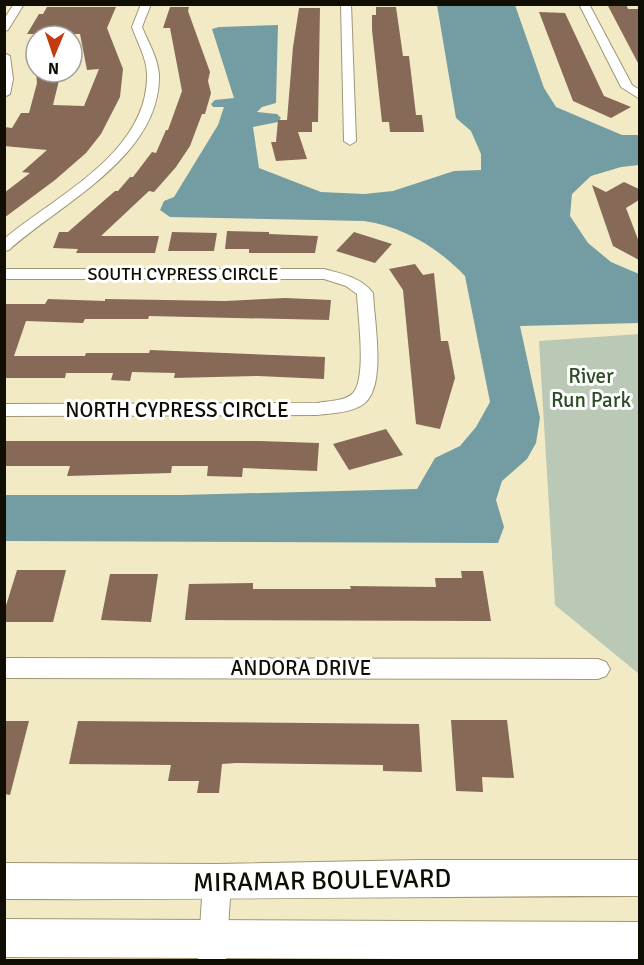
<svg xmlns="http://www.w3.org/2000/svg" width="644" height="965" viewBox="0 0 644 965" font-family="Signika,sans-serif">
  <rect width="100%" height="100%" fill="#f2eac5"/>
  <path fill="#b9c9b5" d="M 639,334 L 640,334 L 639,674 L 555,605 L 539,341 Z"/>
  <path fill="#739da2" d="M 437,5 L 515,5 L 544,88 L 556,107 L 622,135 L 639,135 L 639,165 L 621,167 L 591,176 L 572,194 L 570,216 L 588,243 L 611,262 L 639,274 L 639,323 L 520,326 L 540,418 L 536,443 L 527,459 L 502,481 L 496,500 L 504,527 L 498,543 L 5,541 L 5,495 L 182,495 L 417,489 L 435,458 L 460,446 L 476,427 L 490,402 L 465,276 C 437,247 404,227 364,221 L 170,217 L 160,210 L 164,201 L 174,197 L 218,125 L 224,107 L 213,107 L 211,104 L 215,100 L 234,98 L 212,29 L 219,27 L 278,25 L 276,103 L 262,107 L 257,112 L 277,114 L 281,118 L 278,122 L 253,127 L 259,168 L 321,192 L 364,194 L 393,191 L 454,171 L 481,170 L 481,154 L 471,131 L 456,118 Z"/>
  <path fill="#866957" d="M 607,4 L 626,4 L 628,9 L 639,9 L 639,65 Z
    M 47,7 L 116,7 L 107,28 L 123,69 L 120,97 L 101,134 L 86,153 L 55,180 L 4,218 L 4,193 L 30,173 L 22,172 L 47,150 L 4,146 L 4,127 L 12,128 L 21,113 L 29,113 L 37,83 L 36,72 L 61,72 L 53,105 L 84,106 L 99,69 L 87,70 L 80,34 L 27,34 L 39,14 L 43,14 Z
    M 170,7 L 189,7 L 188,11 L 210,72 L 208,81 L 211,93 L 205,114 L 202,114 L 190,146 L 176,167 L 154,192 L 149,191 L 101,236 L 159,236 L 155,253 L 76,253 L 78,249 L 53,248 L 59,232 L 68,232 L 115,191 L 118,191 L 130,177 L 133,177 L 152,152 L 156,153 L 166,130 L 168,130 L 182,91 L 170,28 L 163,28 Z
    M 376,7 L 396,7 L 403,56 L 409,56 L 416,115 L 422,115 L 424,132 L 390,132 L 389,122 L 382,122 L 372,30 L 372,15 L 376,15 Z
    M 299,8 L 320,8 L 318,122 L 312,122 L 312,132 L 298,132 L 307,159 L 276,161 L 271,142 L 276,142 L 278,120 L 287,120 L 293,47 Z
    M 539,12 L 565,13 L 604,96 L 631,107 L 611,118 L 573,101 Z
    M 624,182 L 639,189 L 639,200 L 626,208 L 639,242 L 639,260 L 613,246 L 592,185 L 606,192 Z
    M 227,231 L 269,232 L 269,234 L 318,236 L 315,253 L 249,253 L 249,249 L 225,249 Z
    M 172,232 L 217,233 L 214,251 L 168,251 Z
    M 354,232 L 392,244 L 375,263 L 336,251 Z
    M 415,264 L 423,275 L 434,273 L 441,341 L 448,341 L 455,378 L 440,429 L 416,424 L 403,290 L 389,269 Z
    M 285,298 L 331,300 L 329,320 L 149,316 L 148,319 L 85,319 L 83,323 L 26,321 L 14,356 L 85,356 L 86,353 L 149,353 L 150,350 L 325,357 L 324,379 L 258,376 L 174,378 L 175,373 L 132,372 L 130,381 L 111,380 L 113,373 L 66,373 L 65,378 L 4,378 L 4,304 L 45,304 L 48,299 L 105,301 L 105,299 L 225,301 Z
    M 386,429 L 403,455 L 349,470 L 333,444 Z
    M 4,441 L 259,441 L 319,443 L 317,471 L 243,468 L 242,477 L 207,476 L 208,466 L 172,466 L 171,473 L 67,476 L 70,466 L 4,466 Z
    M 17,570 L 66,570 L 53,622 L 4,622 L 4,612 Z
    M 461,571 L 483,571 L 491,621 L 185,620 L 189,584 L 253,583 L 253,589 L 351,589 L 350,586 L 436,587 L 435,578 L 462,578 Z
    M 110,574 L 158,574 L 151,622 L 101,620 Z
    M 451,720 L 507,720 L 514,778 L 482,777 L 483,792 L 456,791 Z
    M 4,721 L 29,721 L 10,795 L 4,794 Z
    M 78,721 L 419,724 L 422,772 L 383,771 L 383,765 L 236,763 L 222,764 L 219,793 L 197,793 L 199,781 L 168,781 L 171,765 L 69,764 Z"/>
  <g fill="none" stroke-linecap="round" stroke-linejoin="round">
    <g stroke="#9f9775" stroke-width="2">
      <path id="minor" d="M 14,4 L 24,4 L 8,30 L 4,31 L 4,19 Z
        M 141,4 L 151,4 L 142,27 C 148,42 158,58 159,75 C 161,156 60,204 9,250 L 4,251 L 4,239 C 55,196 148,153 147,75 C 147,58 137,42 132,27 Z
        M 341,4 L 351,4 L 356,141 L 350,145 L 344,141 Z
        M 579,4 L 589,4 L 632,85 L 640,90 L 640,99 L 621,87 Z
        M 4,53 L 10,56 L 13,79 L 10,94 L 4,97 Z
        M 4,269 L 324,269 C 342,274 361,277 373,293 C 374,320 386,382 366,402 C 354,413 332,413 317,415 L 4,416 L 4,404 L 317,403 C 327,401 346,401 353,393 C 367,378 358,316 357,294 L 346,286 L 324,279 L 4,279 Z
        M 4,658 L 598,659 L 606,662 L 610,669 L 606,676 L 598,679 L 4,678 Z
        M 217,868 L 227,872 L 231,882 L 226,960 L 198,960 L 203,882 L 207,872 Z"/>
    </g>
    <g stroke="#9f9775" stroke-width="2">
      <path id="tertiary" d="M 420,860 L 640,860 L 640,896 C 428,896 216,900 4,899 L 4,863 L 217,864 Z
        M 4,919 L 640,922 L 640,960 L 4,957 Z"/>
    </g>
    <use href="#minor" fill="#fff" fill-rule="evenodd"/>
    <use href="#tertiary" fill="#fff" fill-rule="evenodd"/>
  </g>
  <g text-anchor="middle" stroke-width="6" stroke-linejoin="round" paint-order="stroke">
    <g font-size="18" fill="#100d03" stroke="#fff">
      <text x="183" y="280">SOUTH CYPRESS CIRCLE</text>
    </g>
    <g font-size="21" fill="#2d4d25" stroke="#fff">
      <text x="591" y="383">River<tspan x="591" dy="24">Run Park</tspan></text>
    </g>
    <g font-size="21" fill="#100d03" stroke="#fff">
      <text x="177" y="417">NORTH CYPRESS CIRCLE</text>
      <text x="301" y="675">ANDORA DRIVE</text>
    </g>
    <g font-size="26" fill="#100d03" stroke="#fff">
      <text transform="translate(322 880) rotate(-1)" y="9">MIRAMAR BOULEVARD</text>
    </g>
  </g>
  <rect width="644" height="965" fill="none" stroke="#100d03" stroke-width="12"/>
  <g transform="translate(54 54) rotate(182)"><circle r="28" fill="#ffffff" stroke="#9f9e9a" stroke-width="1.5"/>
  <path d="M0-4.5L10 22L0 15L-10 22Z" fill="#c43c0e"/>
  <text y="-9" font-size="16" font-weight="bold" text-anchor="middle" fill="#100d03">N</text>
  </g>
</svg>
